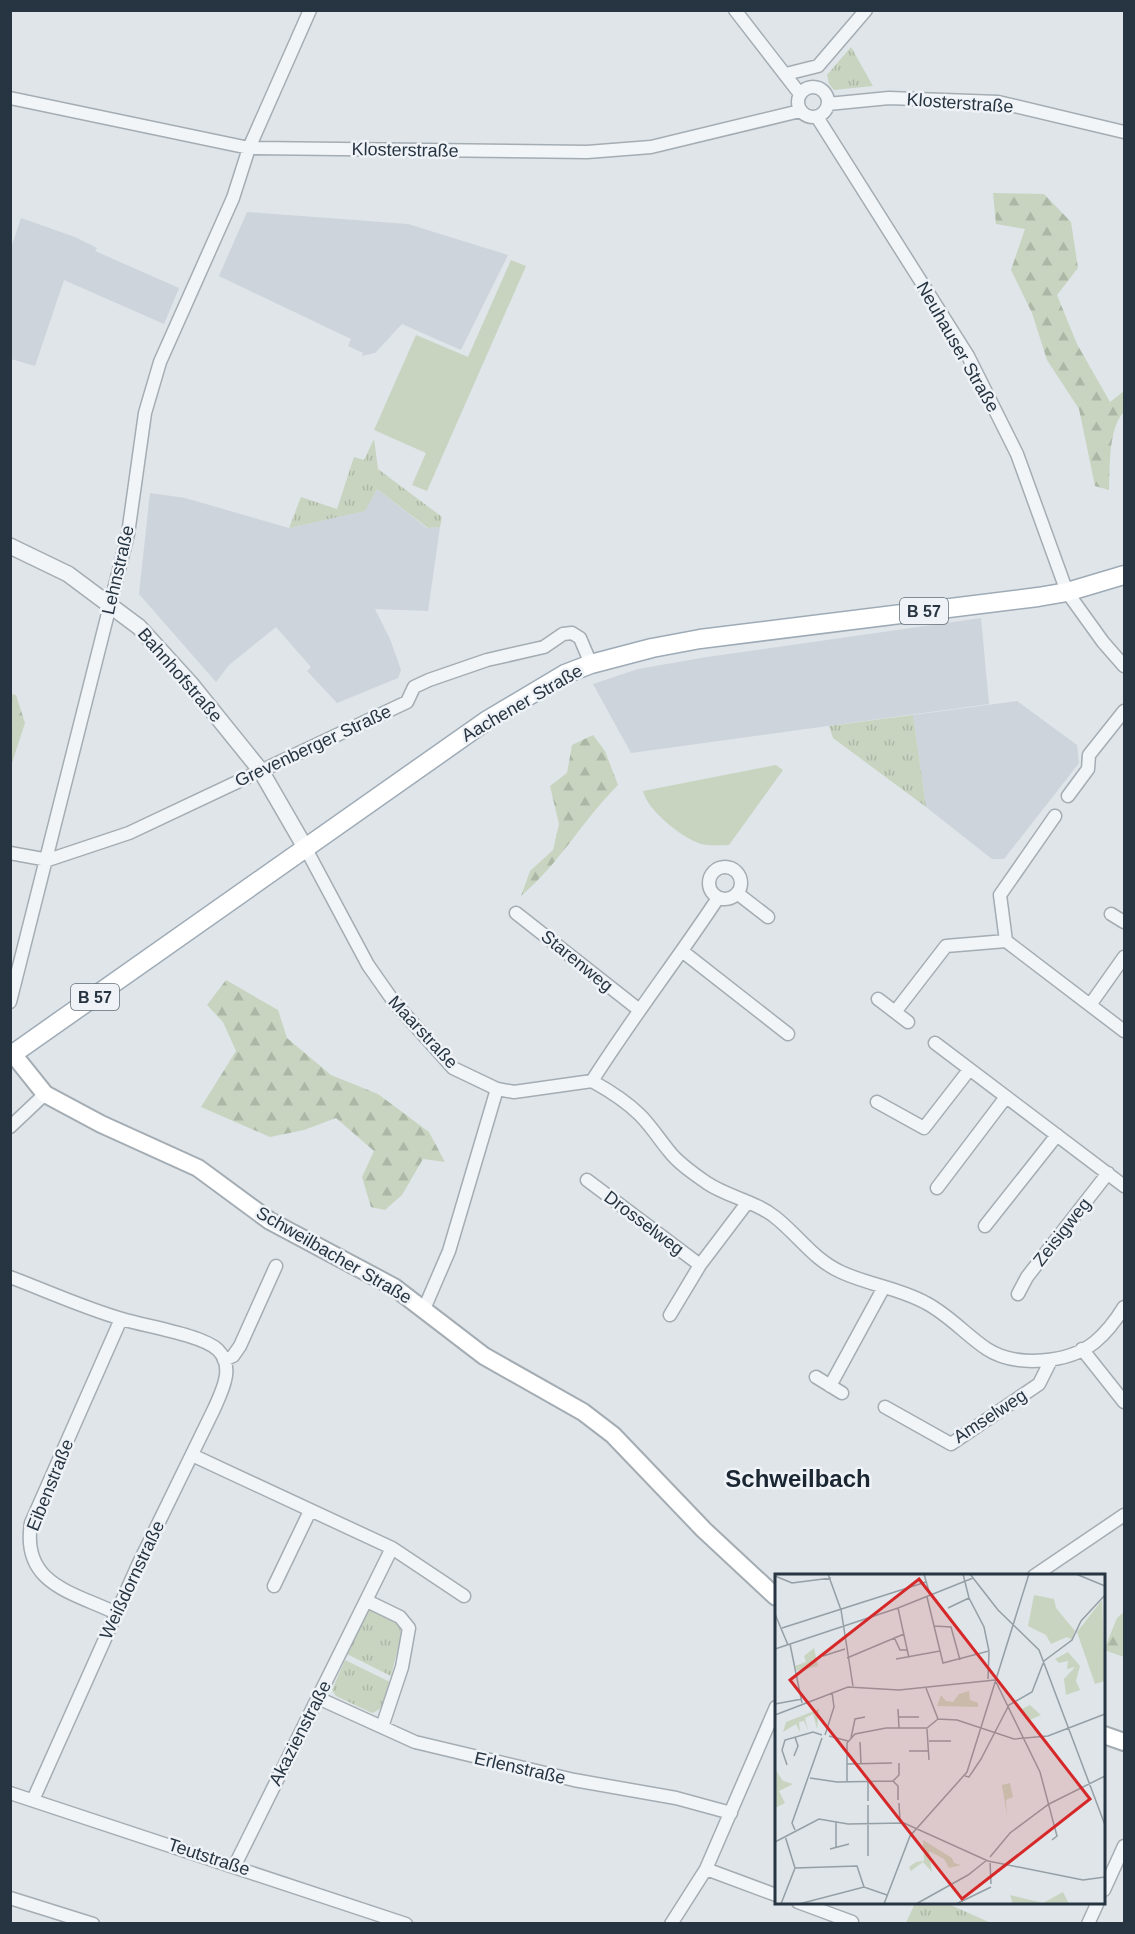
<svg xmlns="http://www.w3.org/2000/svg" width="1135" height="1934" viewBox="0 0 1135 1934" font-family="Arial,sans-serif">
  <defs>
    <pattern id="grass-tufts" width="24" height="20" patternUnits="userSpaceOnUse" patternTransform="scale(1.5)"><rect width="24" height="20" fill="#c8d4c0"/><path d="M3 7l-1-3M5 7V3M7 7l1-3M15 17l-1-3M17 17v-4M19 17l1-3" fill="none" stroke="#acb7a6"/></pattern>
    <pattern id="forest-firs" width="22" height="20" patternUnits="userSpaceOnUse" patternTransform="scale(1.5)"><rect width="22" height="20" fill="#c8d4c0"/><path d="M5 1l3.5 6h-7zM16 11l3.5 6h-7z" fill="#acb7a6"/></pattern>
  </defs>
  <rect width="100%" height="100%" fill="#dfe5e9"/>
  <path fill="#cdd4db" d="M 247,212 L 408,224 L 508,255 L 461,350 L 402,324 L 375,353 L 362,356 L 363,353 L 348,346 L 351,339 L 219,276 Z
    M 21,218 L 75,237 L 97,248 L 95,251 L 179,288 L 164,324 L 64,280 L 35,366 L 11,359 L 11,248 Z
    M 377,489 L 427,528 L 440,527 L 428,611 L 375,609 L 390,639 L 401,670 L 398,678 L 337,703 L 307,671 L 311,667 L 276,627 L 229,665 L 216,682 L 139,594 L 150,493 L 185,498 L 289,528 L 364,511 Z
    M 981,618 L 989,704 L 631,753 L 593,684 L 638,669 L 707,657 Z
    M 1017,701 L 1077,745 L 1079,763 L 1004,859 L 992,859 L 926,807 L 913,715 Z"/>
  <path fill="url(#grass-tufts)" d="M 851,47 L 873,86 L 834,90 L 829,84 L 827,75 Z
    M 374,439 L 378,469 L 442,517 L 440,527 L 428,528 L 377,489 L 365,511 L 289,528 L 301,497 L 337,509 L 354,457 L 364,460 Z
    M 913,715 L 926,807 L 833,738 L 829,726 Z
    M 369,1608 L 395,1621 L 402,1632 L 391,1676 L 347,1654 Z
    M 345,1660 L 390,1682 C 386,1695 386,1709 372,1713 L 336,1696 L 332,1690 Z
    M 915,1903 L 946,1903 L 991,1923 L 906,1923 Z"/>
  <path fill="url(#forest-firs)" d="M 993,193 L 1044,194 L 1071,222 L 1078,268 L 1057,295 L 1077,344 L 1110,402 L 1124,391 L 1124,412 C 1108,428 1110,468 1109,490 L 1095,486 L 1079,409 L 1047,360 L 1032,313 L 1011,270 L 1025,229 L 996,224 Z
    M 11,694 L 16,695 L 25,723 L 11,766 Z
    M 593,735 L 605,751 L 618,785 C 583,820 559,864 521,896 L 530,871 L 553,850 L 559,824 L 550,786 L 567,773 L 572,745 Z
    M 226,980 L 278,1010 L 287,1038 L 331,1075 L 378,1094 L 429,1132 L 445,1162 L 423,1159 L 402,1195 L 385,1210 L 371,1207 L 362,1177 L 374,1151 L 336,1118 L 304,1130 L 270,1137 L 201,1107 L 236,1051 L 223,1022 L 207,1005 Z
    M 1124,1612 L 1124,1657 L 1104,1650 L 1117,1618 Z"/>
  <path fill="#c8d4c0" d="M 511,260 L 526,266 L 427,491 L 412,485 L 426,453 L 374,430 L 416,335 L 468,357 Z
    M 776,765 L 783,770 L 729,845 C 720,845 709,846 701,844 C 682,838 647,810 643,791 Z"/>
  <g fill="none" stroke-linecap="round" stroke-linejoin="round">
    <g stroke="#a4adb4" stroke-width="15">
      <path id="minor" d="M 735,10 L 800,94
        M 786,74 L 818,66 L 866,10
        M798 102a15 15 0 1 1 30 0a15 15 0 1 1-30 0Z
        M 10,98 L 249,148 L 587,152 L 651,147 L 800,111
        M 828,104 L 889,98 L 998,102 L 1124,132
        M 817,117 L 968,356 L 1017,454 L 1067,592 L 1103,642 L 1124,666
        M 1068,796 L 1088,769 L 1089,755 L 1124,711
        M 306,849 L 368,965 L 394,1002 L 453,1068 L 497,1089 L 449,1251 L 424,1309
        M 10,853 L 48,860 L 129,833 L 407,702 L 414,687 L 429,680 L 487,660 L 544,647 L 563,634 L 572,633 L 580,638 L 591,664
        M709 883a16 16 0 1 1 32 0a16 16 0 1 1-32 0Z
        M 737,893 L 768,917
        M 516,913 L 638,1009
        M 1111,914 L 1124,922
        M 1006,941 L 1124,1031
        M 682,951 L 788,1034
        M 878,999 L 908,1022
        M 10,1002 L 128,534 L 145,413 L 160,362 L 233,198 L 249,148 L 310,10
        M 1090,1005 L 1124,957
        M 895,1012 L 946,946 L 1006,941 L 1000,895 L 1055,816
        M 935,1043 L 1124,1186
        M 592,1081 C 632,1018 677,960 718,898
        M 497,1089 L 514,1092 L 592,1081 C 610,1091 626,1101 640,1115 C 651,1126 659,1139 669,1151 C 678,1163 694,1174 707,1183 C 728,1197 755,1201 775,1217 C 798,1235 814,1260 841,1272 C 869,1285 899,1288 926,1303 C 949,1315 966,1335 987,1349 C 1016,1368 1069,1363 1095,1342 C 1107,1332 1116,1320 1124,1307
        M 877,1102 L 924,1128 L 969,1070
        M 10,1127 L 45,1094
        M 587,1180 L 700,1265
        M 937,1188 L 1006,1097
        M 985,1226 L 1057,1135
        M 10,1277 C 47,1291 84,1308 122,1319 C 144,1326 203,1335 218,1350 C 235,1367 222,1391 214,1409 L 138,1565 L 33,1800
        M 1018,1294 L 1027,1277 L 1108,1173
        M 670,1315 L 700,1265 L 747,1203
        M 1082,1349 L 1124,1402
        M 224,1360 L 233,1356 L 240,1346 L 276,1266
        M 816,1377 L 842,1393
        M 830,1386 L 884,1287
        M 885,1407 L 951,1444 L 1039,1384 L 1051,1360
        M 192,1455 L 392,1548 L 464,1596
        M 1034,1576 L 1124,1515
        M 274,1586 L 310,1511
        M 367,1601 L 400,1617 L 409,1628 L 402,1667 L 382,1727
        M 116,1613 C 72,1592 21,1584 31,1523 L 121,1319
        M 318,1698 L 415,1742 L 574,1780 L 676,1798 L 731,1813
        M 10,1793 L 406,1924
        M 235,1865 L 392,1548
        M 706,1869 L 776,1895
        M 1104,1890 L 1124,1846
        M 10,1898 L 93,1924
        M 798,1902 L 852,1922
        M 671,1924 L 706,1869 L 776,1707
        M 1088,1924 L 1098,1902"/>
    </g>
    <g stroke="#a4adb4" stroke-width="18">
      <path id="tertiary" d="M 10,546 L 68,574 L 139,627 L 190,683 L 261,771 L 306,849"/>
    </g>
    <g stroke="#a4adb4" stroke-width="20">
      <path id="secondary" d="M 13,1054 L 45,1094 L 101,1124 L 198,1168 L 270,1221 L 394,1287 L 484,1356 L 583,1412 L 613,1435 L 704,1530 L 776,1597
        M 1104,1735 L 1124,1742"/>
    </g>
    <g stroke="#9eabb6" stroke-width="21">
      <path id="primary" d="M 10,1056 L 486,721 L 565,674 L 591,664 L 652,648 L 700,639 L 1038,597 L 1067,592 L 1124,575"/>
    </g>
    <use href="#minor" stroke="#f2f5f7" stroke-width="12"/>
    <use href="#tertiary" stroke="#f2f5f7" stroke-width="15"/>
    <use href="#secondary" stroke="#fff" stroke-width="16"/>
    <use href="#primary" stroke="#fff" stroke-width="18"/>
  </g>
  <g text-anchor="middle" stroke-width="5" stroke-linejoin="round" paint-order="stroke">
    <g fill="#eff3f7" stroke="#636e78" stroke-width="1.5">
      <rect x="900" y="598" width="48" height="26" rx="4.5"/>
      <rect x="71" y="984" width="48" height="26" rx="4.5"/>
    </g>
    <g font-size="16" font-weight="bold" fill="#273542">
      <text x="924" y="617">B 57</text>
      <text x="95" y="1003">B 57</text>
    </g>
    <g font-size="18" fill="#273542" stroke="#eff3f7">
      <text transform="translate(960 103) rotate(4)" y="6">Klosterstraße</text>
      <text transform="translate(405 150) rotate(1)" y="6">Klosterstraße</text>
      <text transform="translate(958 347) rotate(60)" y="6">Neuhauser Straße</text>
      <text transform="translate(118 570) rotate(-77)" y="6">Lehnstraße</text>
      <text transform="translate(180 675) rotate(49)" y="6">Bahnhofstraße</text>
      <text transform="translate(522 703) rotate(-30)" y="6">Aachener Straße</text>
      <text transform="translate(313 746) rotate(-25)" y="6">Grevenberger Straße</text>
      <text transform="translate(577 961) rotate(39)" y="6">Starenweg</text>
      <text transform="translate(423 1032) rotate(47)" y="6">Maarstraße</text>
      <text transform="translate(644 1223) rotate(37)" y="6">Drosselweg</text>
      <text transform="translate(1062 1232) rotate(-52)" y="6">Zeisigweg</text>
      <text transform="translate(334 1255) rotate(30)" y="6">Schweilbacher Straße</text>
      <text transform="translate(990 1416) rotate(-33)" y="6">Amselweg</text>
      <text transform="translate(50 1485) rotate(-68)" y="6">Eibenstraße</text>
      <text transform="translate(132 1580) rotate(-65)" y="6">Weißdornstraße</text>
      <text transform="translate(300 1733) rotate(-63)" y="6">Akazienstraße</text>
      <text transform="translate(520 1768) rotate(13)" y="6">Erlenstraße</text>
      <text transform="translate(209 1857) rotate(18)" y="6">Teutstraße</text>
    </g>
    <g font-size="24" font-weight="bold" fill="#1a2632" stroke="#eff3f7">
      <text x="798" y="1487">Schweilbach</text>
    </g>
  </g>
  <g transform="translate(775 1574)">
    <rect width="330" height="330" fill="#dfe5e9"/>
    <path d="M 259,21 L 279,25 L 281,34 L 300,57 L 297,66 L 292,63 L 276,70 L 271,61 L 253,52 ZM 327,26 L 330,107 L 320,110 L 302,58 ZM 39,74 L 43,92 L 22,97 L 20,92 L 31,88 L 29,82 ZM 0,195 L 8,207 L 18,210 L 4,217 L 10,229 L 0,234 ZM 288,318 L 294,330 L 238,330 L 235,321 L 268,329 Z" fill="#c8d4c0"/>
    <path d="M 293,78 L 305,92 L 301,107 L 305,116 L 291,121 L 289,105 L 300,93 L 292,95 L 293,87 L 284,89 L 280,85 ZM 194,117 L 195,126 L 203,129 L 203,133 L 162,132 L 166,121 L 171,127 L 178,128 L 184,120 ZM 255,131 L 266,141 L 252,147 L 245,136 ZM 44,135 L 42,155 L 38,140 L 30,144 L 33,156 L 29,147 L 24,148 L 25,158 L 21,150 L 8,158 L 11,148 ZM 148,266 L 177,284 L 179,289 L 186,291 L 174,294 L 169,285 L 154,277 L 157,298 L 148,288 L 136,297 L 134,293 L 141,288 L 149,287 Z" fill="#c8d4c0"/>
    <path d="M 226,206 L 227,211 L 235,209 L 238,223 L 231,226 L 232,241 Z" fill="#c8d4c0"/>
    <path fill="none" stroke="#959fa6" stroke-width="1.5" d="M 53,0 L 66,36 L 78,112M 149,0 L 155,21M 195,0 L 223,36 L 264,76 L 330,251M 301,0 L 330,12M 0,2 L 17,9 L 56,4M 152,23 L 168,89 L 214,77 L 209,53 L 194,24 L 188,0M 123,34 L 134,84M 173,34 L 194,24M 0,40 L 13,71M 159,52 L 176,53 L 185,86M 7,54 L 151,8M 119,63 L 125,76 L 132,76M 15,70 L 27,129M 0,75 L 123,34 L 198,4M 48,82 L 70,75M 72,84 L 129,60M 121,85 L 165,77M 213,105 L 214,78M 220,106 L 265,198 L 282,262 L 277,266M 151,114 L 163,145 L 182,146 L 239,165 L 273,162 L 330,140M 0,130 L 27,125M 123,135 L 124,154M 0,141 L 73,113 L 124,116 L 220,106M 124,143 L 144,143M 152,155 L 154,186M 50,161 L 59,133 L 57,118M 54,162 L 73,167M 76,164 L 80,145 L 90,143M 154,167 L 176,167M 85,168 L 86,190M 134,177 L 154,177M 19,182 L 23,172 L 20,163M 72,190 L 117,189M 12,191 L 7,176 L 10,166 L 38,158 L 47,161M 190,202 L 194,203 L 206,185 L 234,131 L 257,118 L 269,87 L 297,66 L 306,47 L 330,21M 35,204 L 62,208 L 118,207M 93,207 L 93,227M 72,208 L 72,169 L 80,160 L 111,154 L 152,154 L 163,145M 123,226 L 123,212 L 118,207 L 124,201 L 124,189M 124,229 L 125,248M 61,248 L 61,274M 20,256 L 17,249 L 47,164M 0,268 L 44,245 L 73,250 L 129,249 L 213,287 L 308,306 L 330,303M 55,275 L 74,270M 93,282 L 93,231M 215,283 L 235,259 L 274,230 L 330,202M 215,287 L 216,310M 20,294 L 82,292 L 89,313M 6,330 L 20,294 L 10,262M 24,330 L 89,313 L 112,321M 109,330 L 135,262 L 192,198 L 254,0M 141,330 L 193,301 L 212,286M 181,330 L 216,313"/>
    <path fill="#d62828" fill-opacity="0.15" stroke="#d62828" stroke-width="3" d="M 144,5 L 315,225 L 187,325 L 15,106 Z"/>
    <rect width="330" height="330" fill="none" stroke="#273542" stroke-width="3"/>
  </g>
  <rect width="1135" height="1934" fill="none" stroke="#273542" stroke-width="24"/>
</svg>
